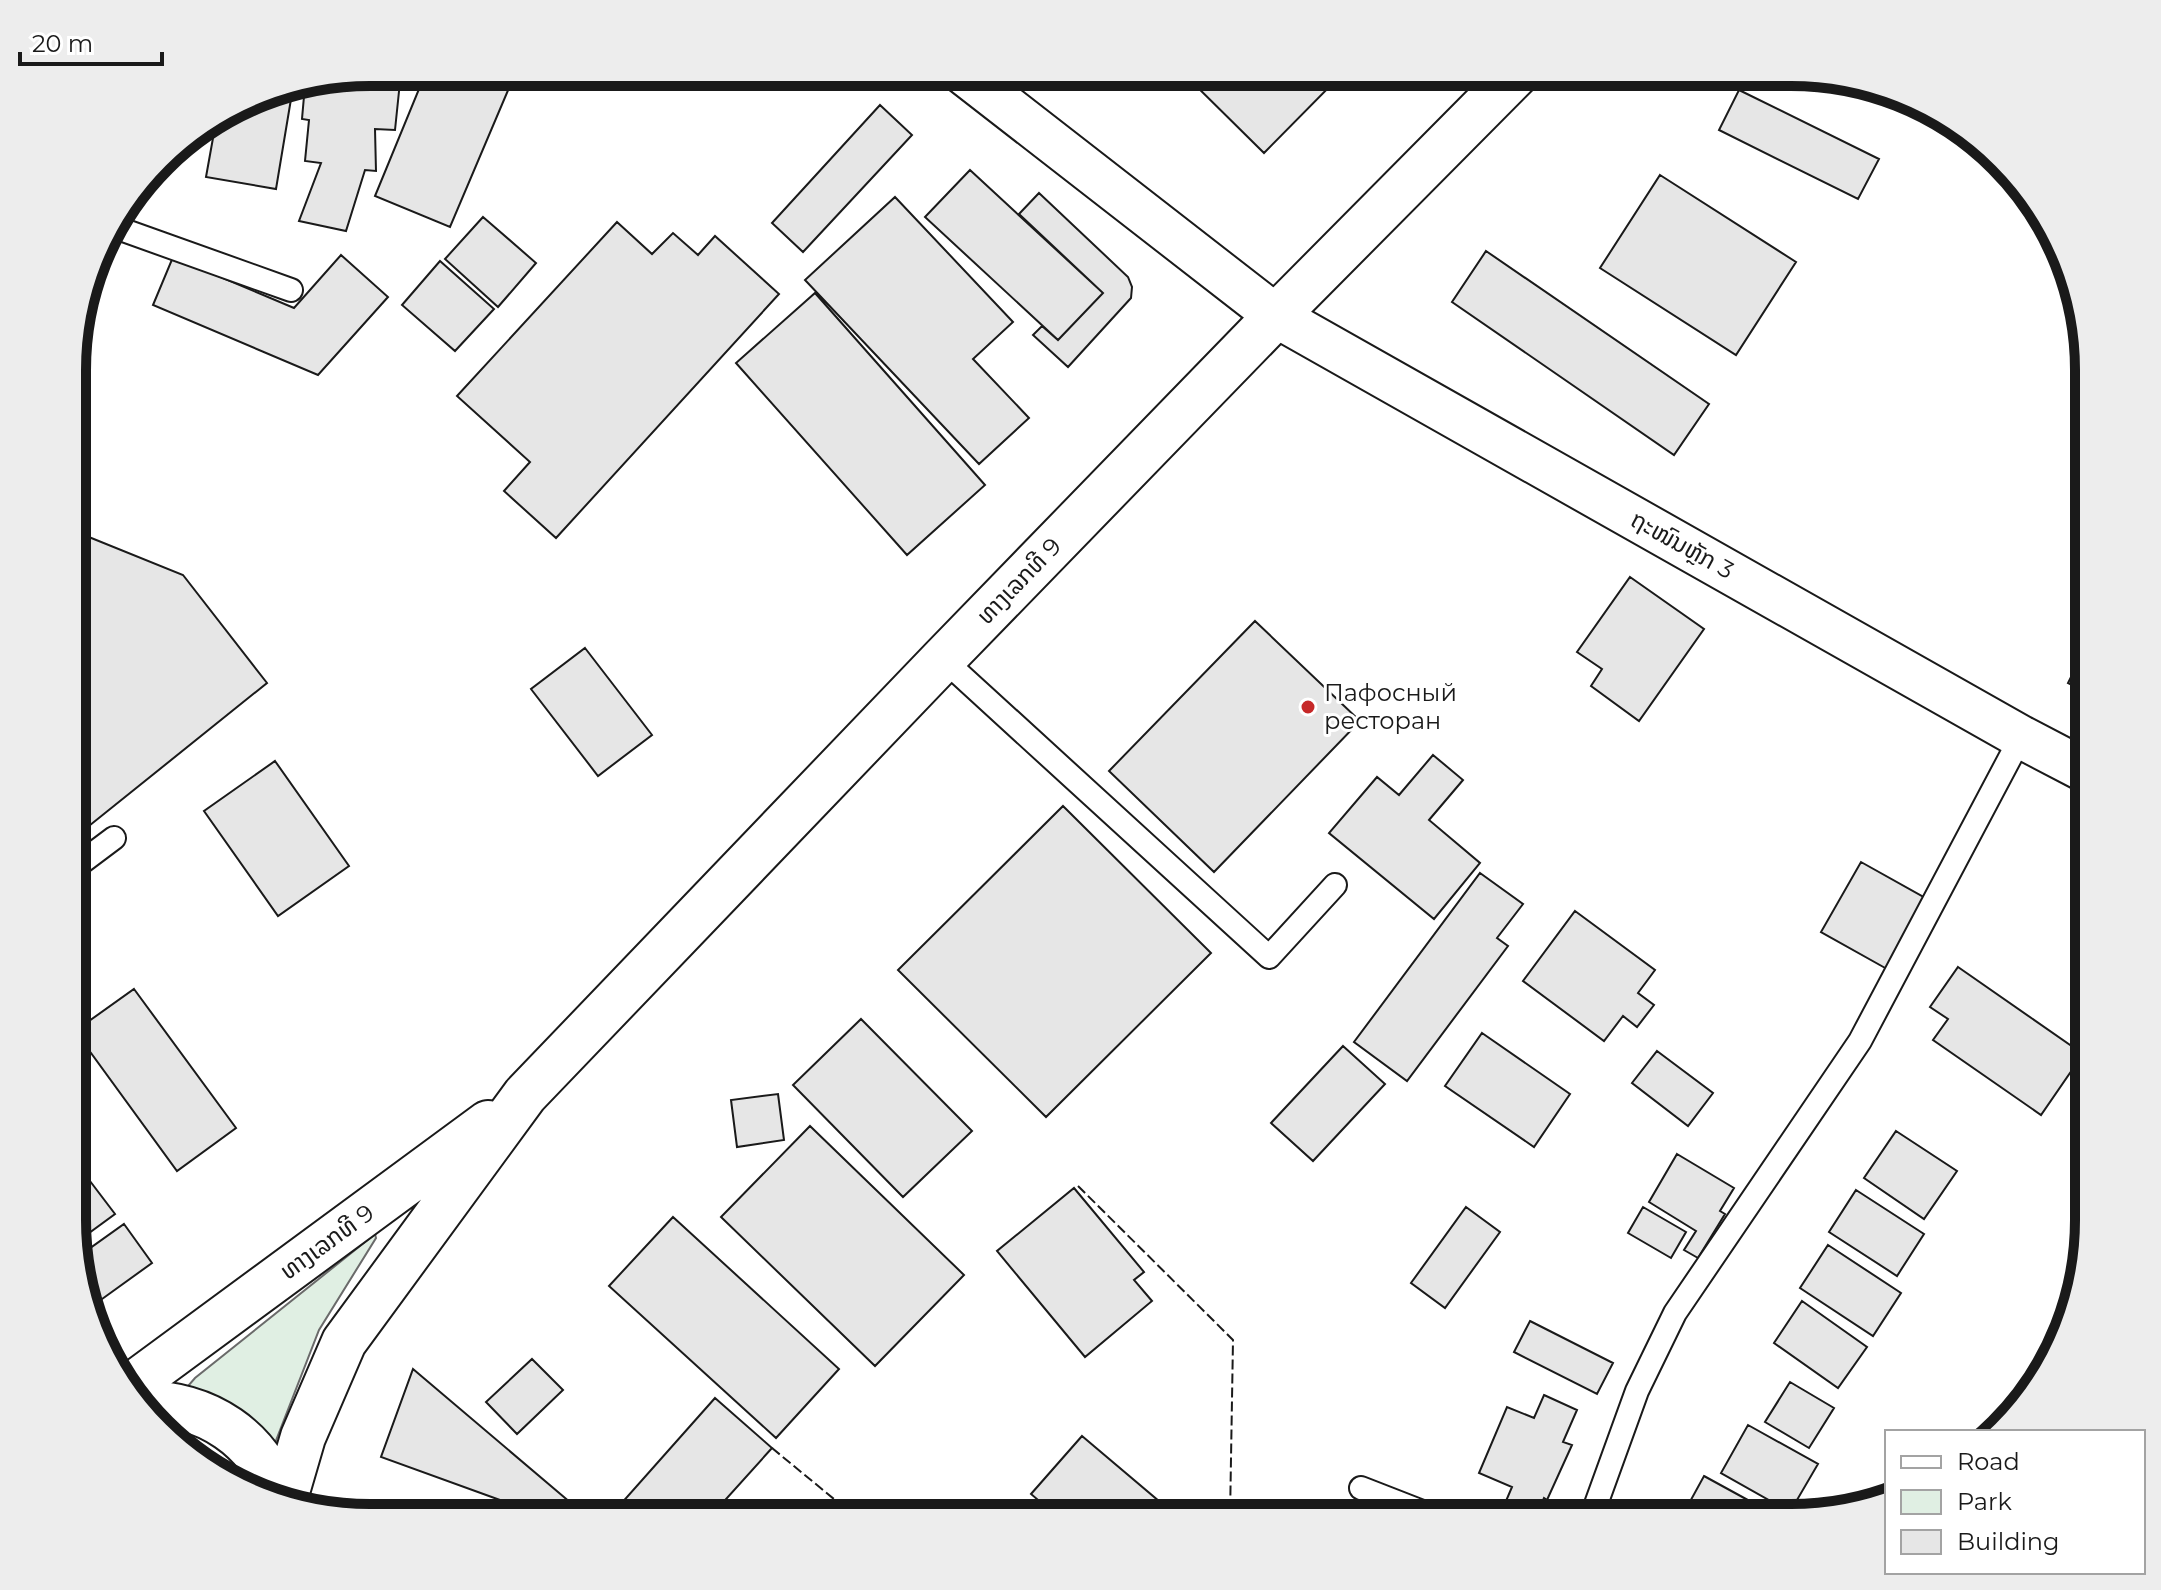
<svg xmlns="http://www.w3.org/2000/svg" width="2161" height="1590" viewBox="0 0 2161 1590" font-family="Montserrat,'Noto Sans Lao',sans-serif">
  <rect width="100%" height="100%" fill="#fff"/>
  <path fill="#e0efe3" stroke="#6a6a6a" stroke-width="2" d="M 375,1234 L 376,1238 L 319,1330 L 275,1443 L 269,1441 L 230,1406 L 213,1395 L 188,1386 L 195,1378 Z"/>
  <path fill="#e6e6e6" stroke="#1a1a1a" stroke-width="2" d="M 370,72 L 401,72 L 395,130 L 375,129 L 376,171 L 365,170 L 346,231 L 299,221 L 321,163 L 305,161 L 309,120 L 302,119 L 305,85 Z
    M 426,72 L 471,72 L 509,88 L 450,227 L 375,196 Z
    M 1182,72 L 1344,72 L 1264,153 Z
    M 293,87 L 276,189 L 206,177 L 213,138 L 191,135 L 256,94 Z
    M 1739,90 L 1879,159 L 1858,199 L 1719,130 Z
    M 1889,91 L 1905,94 L 1972,133 Z
    M 880,105 L 912,135 L 803,252 L 772,223 Z
    M 970,170 L 1103,293 L 1058,340 L 925,217 Z
    M 1660,175 L 1796,262 L 1736,355 L 1600,268 Z
    M 1039,193 L 1128,277 L 1132,287 L 1131,298 L 1068,367 L 1033,335 L 1042,326 L 1058,340 L 1103,293 L 1019,214 Z
    M 895,197 L 1013,322 L 973,359 L 1029,418 L 979,464 L 805,280 Z
    M 483,217 L 536,263 L 498,307 L 445,259 Z
    M 617,222 L 652,254 L 673,233 L 698,255 L 715,236 L 779,294 L 556,538 L 504,491 L 530,462 L 457,396 Z
    M 1486,251 L 1709,404 L 1674,455 L 1452,302 Z
    M 341,255 L 388,297 L 318,375 L 153,305 L 173,257 L 294,308 Z
    M 440,261 L 494,309 L 455,351 L 402,305 Z
    M 815,293 L 985,485 L 907,555 L 736,363 Z
    M 74,531 L 183,575 L 267,683 L 74,838 Z
    M 1630,577 L 1704,629 L 1639,721 L 1591,686 L 1602,669 L 1577,652 Z
    M 1255,621 L 1360,721 L 1214,872 L 1109,771 Z
    M 2088,643 L 2088,693 L 2068,683 Z
    M 585,648 L 652,735 L 598,776 L 531,689 Z
    M 1433,755 L 1463,780 L 1429,820 L 1480,863 L 1434,919 L 1329,833 L 1377,777 L 1399,795 Z
    M 275,761 L 349,866 L 278,916 L 204,811 Z
    M 1063,806 L 1211,953 L 1046,1117 L 898,970 Z
    M 1861,862 L 1927,899 L 1887,969 L 1821,932 Z
    M 1480,873 L 1523,904 L 1497,938 L 1508,946 L 1407,1081 L 1354,1042 Z
    M 1575,911 L 1655,970 L 1638,993 L 1654,1005 L 1637,1027 L 1623,1016 L 1604,1041 L 1523,981 Z
    M 1958,967 L 2083,1054 L 2041,1115 L 1933,1040 L 1948,1019 L 1930,1007 Z
    M 134,989 L 236,1128 L 177,1171 L 75,1031 Z
    M 861,1019 L 972,1131 L 903,1197 L 793,1085 Z
    M 1482,1033 L 1570,1094 L 1534,1147 L 1445,1086 Z
    M 1343,1046 L 1385,1084 L 1313,1161 L 1271,1123 Z
    M 1657,1051 L 1713,1093 L 1688,1126 L 1632,1083 Z
    M 778,1094 L 784,1140 L 737,1147 L 731,1100 Z
    M 810,1126 L 964,1275 L 875,1366 L 721,1217 Z
    M 1896,1131 L 1957,1171 L 1924,1219 L 1864,1178 Z
    M 1677,1154 L 1734,1188 L 1720,1211 L 1725,1214 L 1698,1258 L 1684,1250 L 1696,1231 L 1649,1202 Z
    M 74,1160 L 115,1214 L 74,1244 Z
    M 1074,1188 L 1144,1272 L 1134,1280 L 1152,1301 L 1085,1357 L 997,1251 Z
    M 1856,1190 L 1924,1234 L 1897,1276 L 1829,1232 Z
    M 1466,1207 L 1500,1232 L 1445,1308 L 1411,1283 Z
    M 1643,1207 L 1686,1232 L 1671,1258 L 1628,1233 Z
    M 673,1217 L 839,1369 L 776,1438 L 609,1286 Z
    M 124,1224 L 152,1263 L 91,1307 L 75,1259 Z
    M 1828,1245 L 1901,1293 L 1873,1336 L 1800,1288 Z
    M 1802,1301 L 1867,1347 L 1838,1388 L 1774,1343 Z
    M 1530,1321 L 1613,1363 L 1597,1394 L 1514,1352 Z
    M 532,1359 L 563,1390 L 517,1434 L 486,1402 Z
    M 413,1369 L 571,1503 L 565,1517 L 547,1517 L 381,1457 Z
    M 1790,1382 L 1834,1408 L 1809,1448 L 1765,1422 Z
    M 1544,1395 L 1577,1410 L 1563,1442 L 1572,1445 L 1547,1500 L 1544,1498 L 1537,1514 L 1506,1501 L 1512,1487 L 1479,1473 L 1507,1407 L 1534,1418 Z
    M 715,1398 L 772,1448 L 709,1518 L 614,1517 L 611,1515 Z
    M 1748,1425 L 1818,1464 L 1790,1512 L 1721,1473 Z
    M 1082,1436 L 1173,1513 L 1169,1518 L 1059,1518 L 1031,1494 Z
    M 1704,1476 L 1757,1505 L 1750,1518 L 1681,1518 Z
    M 405,1504 L 472,1517 L 403,1517 Z
    M 1244,1508 L 1310,1509 L 1311,1518 L 1244,1518 Z"/>
  <g fill="none" stroke-linecap="round" stroke-linejoin="round">
    <g stroke="#1a1a1a" stroke-width="26">
      <path id="service" d="M 112,226 L 291,290
        M 943,659 L 1269,957 L 1335,885
        M 74,868 L 114,838
        M 1361,1488 L 1438,1518
        M 1591,1518 L 1637,1391 L 1675,1313 L 1860,1041 L 2021,737"/>
    </g>
    <g stroke="#1a1a1a" stroke-width="46">
      <path id="minor" d="M 962,72 L 1276,316 L 2021,737 L 2088,772"/>
    </g>
    <g stroke="#1a1a1a" stroke-width="48">
      <path id="primary" d="M 128,1388 L 488,1123
        M 141,1403 C 207,1403 261,1438 280,1501
        M 284,1502 L 303,1437 L 344,1342 L 525,1095 L 943,659 L 1276,316 L 1518,72"/>
    </g>
    <use href="#service" stroke="#fff" stroke-width="22"/>
    <use href="#minor" stroke="#fff" stroke-width="42"/>
    <use href="#primary" stroke="#fff" stroke-width="44"/>
    <path stroke="#1a1a1a" stroke-width="2" stroke-dasharray="10 4" stroke-linecap="butt" d="M 1078,1186 L 1233,1340 L 1230,1518
      M 772,1448 L 857,1518"/>
  </g>
  <circle fill="#c62828" stroke="#fff" stroke-width="3" cx="1308" cy="707" r="8"/>
  <g text-anchor="middle" stroke-width="6" stroke-linejoin="round" paint-order="stroke">
    <g font-size="24" fill="#1a1a1a" stroke="#fff">
      <text transform="translate(1682 545) rotate(29)" y="8">ຖະໜົນຫຼັກ 3</text>
      <text transform="translate(1019 581) rotate(-46)" y="8">ທາງເລກທີ 9</text>
      <text transform="translate(327 1242) rotate(-36)" y="8">ທາງເລກທີ 9</text>
    </g>
    <g font-size="24" fill="#1a1a1a" stroke="#fff" text-anchor="start">
      <text x="1324" y="701">Пафосный<tspan x="1324" dy="28">ресторан</tspan></text>
    </g>
  </g>
  <path d="M0 0H2161V1590H0ZM370 86H1791A284 284 0 0 1 2075 370V1220A284 284 0 0 1 1791 1504H370A284 284 0 0 1 86 1220V370A284 284 0 0 1 370 86Z" fill="#ededed" fill-rule="evenodd"/>
  <path fill="none" stroke="#1a1a1a" stroke-width="10" d="M370 86H1791A284 284 0 0 1 2075 370V1220A284 284 0 0 1 1791 1504H370A284 284 0 0 1 86 1220V370A284 284 0 0 1 370 86Z"/>
  <rect x="1885" y="1430" width="260" height="144" fill="#ffffff" stroke="#a3a3a3" stroke-width="2"/>
  <rect x="1901" y="1456" width="40" height="12" fill="#ffffff" stroke="#a3a3a3" stroke-width="2"/>
  <text x="1957" y="1470" font-size="24" fill="#1a1a1a">Road</text>
  <rect x="1901" y="1490" width="40" height="24" fill="#e0efe3" stroke="#a3a3a3" stroke-width="2"/>
  <text x="1957" y="1510" font-size="24" fill="#1a1a1a">Park</text>
  <rect x="1901" y="1530" width="40" height="24" fill="#e6e6e6" stroke="#a3a3a3" stroke-width="2"/>
  <text x="1957" y="1550" font-size="24" fill="#1a1a1a">Building</text>
  <path d="M20 52v12h142v-12" fill="none" stroke="#1a1a1a" stroke-width="4"/>
  <text x="32" y="52" font-size="24" fill="#1a1a1a" stroke="#ffffff" stroke-width="6" paint-order="stroke">20 m</text>
</svg>
